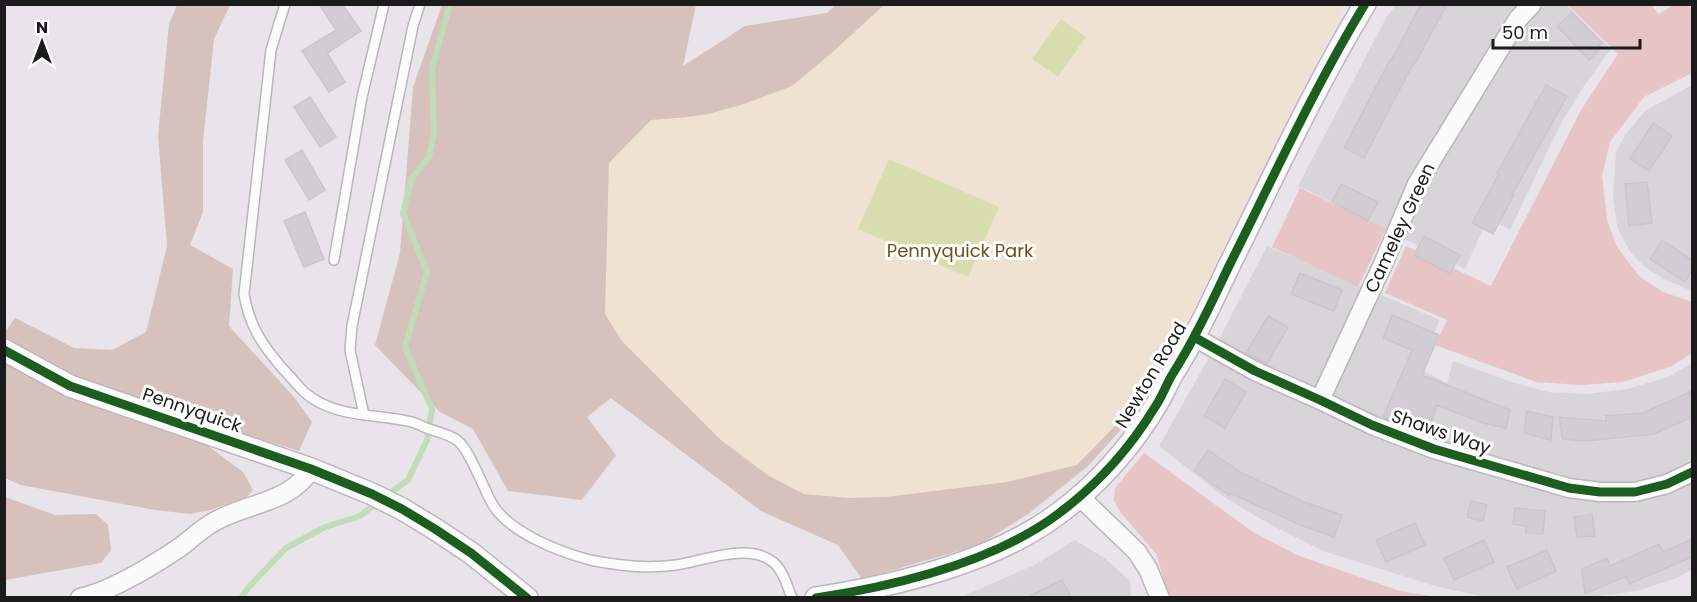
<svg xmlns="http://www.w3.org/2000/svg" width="1697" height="602" viewBox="0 0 1697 602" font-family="Poppins,sans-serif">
  <rect width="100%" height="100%" fill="#e9e4e9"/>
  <path fill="#d8d5d8" d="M 1396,5 L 1567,5 L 1611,49 L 1582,89 L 1559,127 L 1510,230 L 1488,218 L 1465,269 L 1298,186 L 1386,18 Z
    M 1692,85 L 1692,291 L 1666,280 L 1646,268 L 1630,252 L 1617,227 L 1613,195 L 1616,152 L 1625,135 L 1645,111 Z
    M 1267,246 L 1440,320 L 1418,368 L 1447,383 L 1453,361 L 1515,383 L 1549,392 L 1587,394 L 1627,389 L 1668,377 L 1692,363 L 1692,570 L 1674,579 L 1640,590 L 1617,594 L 1588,597 L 1492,597 L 1480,596 L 1435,586 L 1323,551 L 1271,525 L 1224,497 L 1159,446 L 1215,347 Z
    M 1075,540 L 1106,559 L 1130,581 L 1131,597 L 959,598 L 1036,564 Z"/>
  <path fill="#e7c5c6" d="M 1568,5 L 1651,5 L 1659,14 L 1673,5 L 1692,5 L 1692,73 L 1644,97 L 1610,142 L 1602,175 L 1607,220 L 1617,247 L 1640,277 L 1663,292 L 1692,302 L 1692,353 L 1672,366 L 1623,382 L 1581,385 L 1536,382 L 1435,345 L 1447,320 L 1385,293 L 1406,246 L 1491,286 L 1581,110 L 1618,54 Z
    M 1300,188 L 1386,229 L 1358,287 L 1272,247 Z
    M 1144,453 L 1253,532 L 1297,555 L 1400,591 L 1437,597 L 1168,597 L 1157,555 L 1121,513 L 1114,501 L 1115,488 Z"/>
  <path fill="#d7c1bc" d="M 177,5 L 230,5 L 214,39 L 203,141 L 203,212 L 190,245 L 233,269 L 229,326 L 294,397 L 312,422 L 299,451 L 206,422 L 208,446 L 243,472 L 253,490 L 247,497 L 210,510 L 190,514 L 155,510 L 21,485 L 5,478 L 5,332 L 15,318 L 74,348 L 112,350 L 146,332 L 167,246 L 158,136 L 169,24 Z
    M 442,5 L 696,5 L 683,66 L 745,26 L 827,13 L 836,5 L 888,5 L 795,89 L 731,111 L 687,117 L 650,133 L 1147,388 L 1144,399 L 1135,414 L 1088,466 L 1028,514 L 979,545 L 862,579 L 838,545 L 761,511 L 611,398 L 587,417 L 616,455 L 582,500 L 508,491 L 473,429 L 440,412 L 375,345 L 400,253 L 413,87 Z
    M 5,497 L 55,515 L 96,514 L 108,525 L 111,550 L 101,563 L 5,580 Z"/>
  <path fill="#f0e2d2" d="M 884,5 L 1345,5 L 1186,325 L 1153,383 L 1119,422 L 1077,465 L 1007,482 L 886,497 L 850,498 L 804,494 L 769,476 L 721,440 L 622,341 L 605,314 L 609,163 L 651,120 L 701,116 L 741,105 L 792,86 L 835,50 Z"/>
  <path fill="#d8ddb0" d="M 1061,19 L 1086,37 L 1058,77 L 1032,59 Z
    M 889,159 L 999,207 L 968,277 L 858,229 Z"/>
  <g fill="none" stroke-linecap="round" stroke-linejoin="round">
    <path stroke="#c0dcb8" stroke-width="6" d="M 386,496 L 408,480 L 427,440 L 432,409 L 405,347 L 427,272 L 403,213 L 412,178 L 429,157 L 434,133 L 432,69 L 450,4
      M 241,598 L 248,588 L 286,548 L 325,527 L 360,516 L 378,502"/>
  </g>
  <path fill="#d2cdd2" stroke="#ccc5cc" stroke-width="1.5" d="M 319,4 L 342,4 L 361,31 L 327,53 L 345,82 L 329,92 L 302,51 L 336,30 Z
    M 1421,4 L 1447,4 L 1416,62 L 1414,62 L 1364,158 L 1344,148 L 1380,79 L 1390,60 L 1391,61 Z
    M 1572,13 L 1602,43 L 1597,47 L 1599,50 L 1589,60 L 1557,26 Z
    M 1546,85 L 1567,96 L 1512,195 L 1514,195 L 1493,234 L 1472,223 L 1499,174 L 1497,173 Z
    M 310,97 L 336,137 L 320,147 L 294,107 Z
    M 1653,123 L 1672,136 L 1649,171 L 1630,159 Z
    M 302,150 L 325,190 L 309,200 L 285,160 Z
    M 1647,182 L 1652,223 L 1629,226 L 1625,184 Z
    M 1341,184 L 1378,202 L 1368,221 L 1332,202 Z
    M 305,212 L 324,259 L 304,267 L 284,221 Z
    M 1424,236 L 1460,255 L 1450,274 L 1414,255 Z
    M 1662,240 L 1692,260 L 1692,270 L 1685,282 L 1650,259 Z
    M 1300,273 L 1342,290 L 1334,311 L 1291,294 Z
    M 1392,315 L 1439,335 L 1422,375 L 1510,410 L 1506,428 L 1483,423 L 1437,405 L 1427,434 L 1383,417 L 1412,350 L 1383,338 Z
    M 1268,316 L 1288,327 L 1267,364 L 1246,353 Z
    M 1225,379 L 1246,392 L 1225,428 L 1204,416 Z
    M 1692,391 L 1692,417 L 1654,434 L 1586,441 L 1563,439 L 1559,417 L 1606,421 L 1606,416 L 1643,413 Z
    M 1527,411 L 1553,417 L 1551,440 L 1524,433 Z
    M 1208,450 L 1240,472 L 1304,502 L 1342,515 L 1334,537 L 1298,524 L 1230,493 L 1229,495 L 1211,483 L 1194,470 Z
    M 1471,501 L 1487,505 L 1483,521 L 1467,517 Z
    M 1515,508 L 1545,511 L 1543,534 L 1526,533 L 1526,526 L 1513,524 Z
    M 1592,514 L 1595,536 L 1577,537 L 1574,517 Z
    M 1415,523 L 1425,545 L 1386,562 L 1376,540 Z
    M 1692,539 L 1692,557 L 1629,584 L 1626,576 L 1585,594 L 1582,569 L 1607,558 L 1610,566 L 1659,544 L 1663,552 Z
    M 1484,540 L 1494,562 L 1454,580 L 1444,558 Z
    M 1547,550 L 1556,571 L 1517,589 L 1507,567 Z
    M 1062,580 L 1071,597 L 1028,597 Z"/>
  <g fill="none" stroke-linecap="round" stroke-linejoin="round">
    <g stroke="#b9b7b9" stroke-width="12">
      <path id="service" d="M 285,4 L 271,50 L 244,294 C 249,325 262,345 283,369 C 290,376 297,385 304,392 C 335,419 376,413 412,422 C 418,424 424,427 429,429 C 438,432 451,435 458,441 C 468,449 479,477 485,489 C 487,494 490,500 493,505 C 510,533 560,552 590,560 C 619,566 647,569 676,565 C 703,561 748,542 773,562 C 783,570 787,586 792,598
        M 334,260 L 362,97 L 384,4
        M 364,415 L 350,350 L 352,326 L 413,26 L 420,4"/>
    </g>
    <g stroke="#b9b7b9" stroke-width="21">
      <path id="minor" d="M 1194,337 L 1255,371 L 1320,400 L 1372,425 L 1434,449 L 1569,488 L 1600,492 L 1635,492 L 1667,484 L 1692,472
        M 1320,400 L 1383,264 L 1417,184 L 1518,19 L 1532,4
        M 1080,497 L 1137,552 L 1148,569 L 1160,598
        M 80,598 C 112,591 152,566 179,548 C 190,540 200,530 212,523 C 244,503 290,504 311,469"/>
    </g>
    <g stroke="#b9b7b9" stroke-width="24">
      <path id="tertiary" d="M 4,350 L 70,386 L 311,469 L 372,494 L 402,509 L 435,529 L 471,553 L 527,598
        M 816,598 C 894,586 994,562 1058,514 C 1097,485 1130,448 1155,407 C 1162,397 1166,385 1172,375 C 1180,362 1188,349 1195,335 C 1207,313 1218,289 1229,266 C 1273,178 1314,88 1365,4"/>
    </g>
    <use href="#service" stroke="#fcfbfc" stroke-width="9"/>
    <use href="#minor" stroke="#fcfbfc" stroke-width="18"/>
    <use href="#tertiary" stroke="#fcfbfc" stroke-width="21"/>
    <g stroke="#fff" stroke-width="13">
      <path id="cycleway" d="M 1194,337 L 1255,371 L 1320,400 L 1372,425 L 1434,449 L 1569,488 L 1600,492 L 1635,492 L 1667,484 L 1692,472
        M 4,350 L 70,386 L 311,469 L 372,494 L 402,509 L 435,529 L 471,553 L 527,598
        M 816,598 C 894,586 994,562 1058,514 C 1097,485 1130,448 1155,407 C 1162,397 1166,385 1172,375 C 1180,362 1188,349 1195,335 C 1207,313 1218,289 1229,266 C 1273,178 1314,88 1365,4"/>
    </g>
    <use href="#cycleway" stroke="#1b5e20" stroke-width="9"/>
  </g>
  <g text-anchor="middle" stroke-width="6" stroke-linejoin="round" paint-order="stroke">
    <g font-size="18" fill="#1b1b1b" stroke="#fff">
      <text transform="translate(1400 228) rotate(-65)" y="6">Cameley Green</text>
      <text transform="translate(1151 375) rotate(-59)" y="6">Newton Road</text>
      <text transform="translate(192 410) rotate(19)" y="6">Pennyquick</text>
      <text transform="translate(1441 432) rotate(19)" y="6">Shaws Way</text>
    </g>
    <g font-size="18" fill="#714e11" stroke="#fff">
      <text x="960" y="257">Pennyquick Park</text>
    </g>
  </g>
  <rect width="1697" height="602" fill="none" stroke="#1b1b1b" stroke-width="12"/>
  <g transform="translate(42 42)" stroke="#ffffff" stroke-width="4.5" paint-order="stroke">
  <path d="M0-4.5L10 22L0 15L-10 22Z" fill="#1b1b1b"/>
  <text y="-9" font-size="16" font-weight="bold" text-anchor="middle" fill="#1b1b1b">N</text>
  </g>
  <path d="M1493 39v9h147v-9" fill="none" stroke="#1b1b1b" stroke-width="3"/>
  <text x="1502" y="39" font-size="18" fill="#1b1b1b" stroke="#ffffff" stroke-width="4.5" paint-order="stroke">50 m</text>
</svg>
